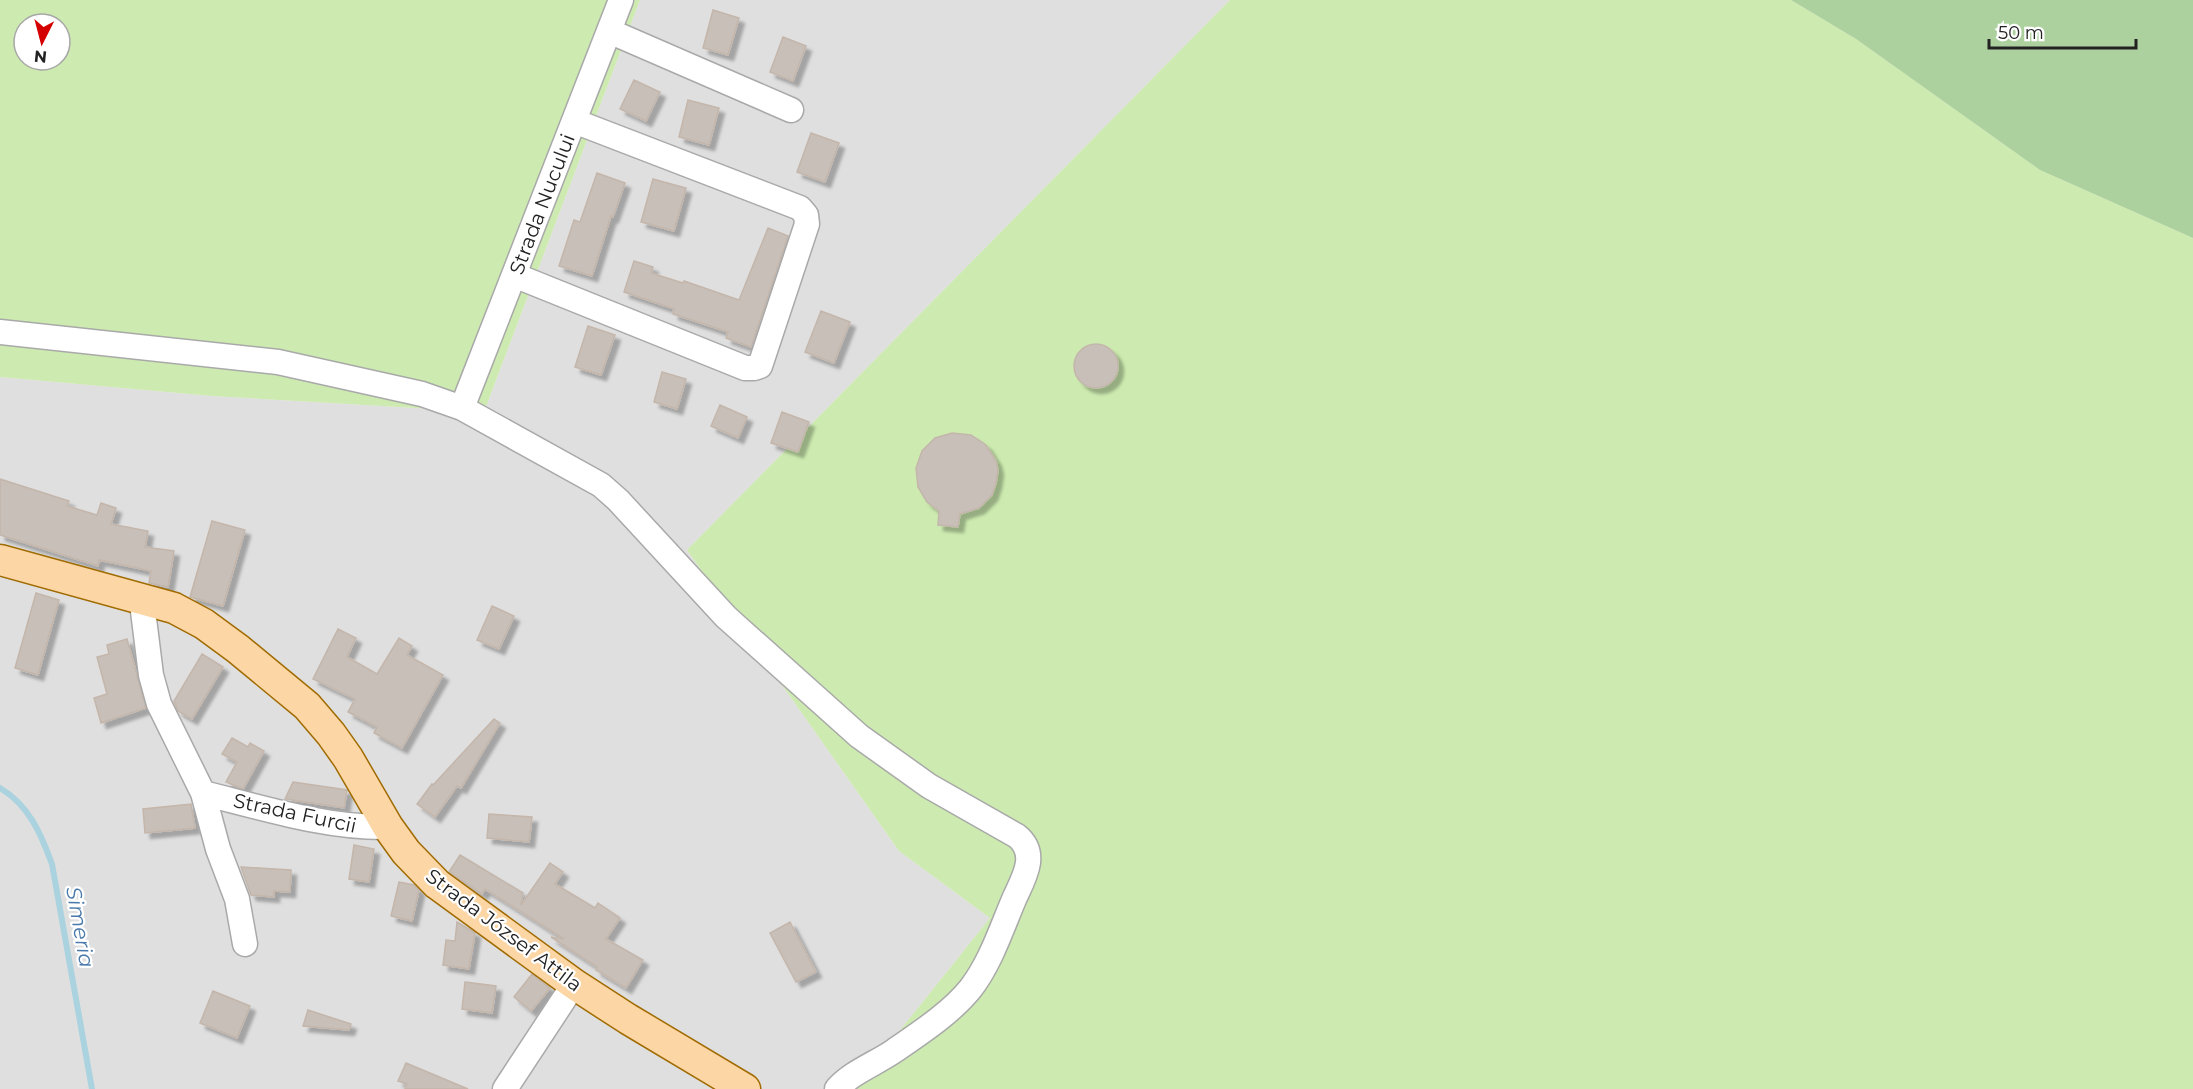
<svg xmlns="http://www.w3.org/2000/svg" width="2193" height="1089" viewBox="0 0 2193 1089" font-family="Montserrat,sans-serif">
  <defs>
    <filter id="shadow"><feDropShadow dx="5.5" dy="5.5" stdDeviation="1.5" flood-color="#0004"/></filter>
  </defs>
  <rect width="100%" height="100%" fill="#f2efe9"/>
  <path fill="#e0dfdf" d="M 640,0 L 1230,0 L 687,550 L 899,851 L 990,918 L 853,1089 L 0,1089 L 0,377 L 212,396 L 484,412 Z"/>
  <path fill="#cdebb0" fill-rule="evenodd" d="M 0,0 L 640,0 L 484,412 L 212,396 L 0,377 ZM 24,24 L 60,24 L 60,60 L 24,60 Z
    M 1230,0 L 1791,0 L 1856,39 L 2040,170 L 2193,238 L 2193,1089 L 853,1089 L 990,918 L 899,851 L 687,550 Z"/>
  <path fill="#add19e" d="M 1791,0 L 2193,0 L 2193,238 L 2040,170 L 1856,39 Z"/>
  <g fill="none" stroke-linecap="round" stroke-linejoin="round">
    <path stroke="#aad3df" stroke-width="6" d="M 0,788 C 29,805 41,834 52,864 L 92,1089"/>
  </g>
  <path fill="#c7bfb8" stroke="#c4b6ab" stroke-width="1.5" filter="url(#shadow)" d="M 713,10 L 739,18 L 728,55 L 703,48 Z
    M 783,37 L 806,46 L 793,81 L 770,72 Z
    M 634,80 L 660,92 L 646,121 L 620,109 Z
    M 688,100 L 719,108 L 709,145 L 679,137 Z
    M 811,133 L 839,143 L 825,182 L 797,172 Z
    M 597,173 L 625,183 L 613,217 L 611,216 L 592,276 L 559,266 L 574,220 L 580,222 Z
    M 653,179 L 686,188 L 674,231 L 641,222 Z
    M 768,228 L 788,236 L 751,347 L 726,338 L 728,332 L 673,314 L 674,309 L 624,292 L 634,261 L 653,267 L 651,273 L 683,283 L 684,281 L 739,300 Z
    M 821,311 L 850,322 L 834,363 L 805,352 Z
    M 588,326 L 615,335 L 601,375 L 575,367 Z
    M1074 366a22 22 0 1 1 44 0a22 22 0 1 1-44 0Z
    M 662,372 L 686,379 L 677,409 L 654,402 Z
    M 720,405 L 747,417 L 738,438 L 711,426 Z
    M 782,412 L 809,422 L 798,452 L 771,443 Z
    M 952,433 L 971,435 L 986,445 L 996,461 L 998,470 L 996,483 L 992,495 L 979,508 L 960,514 L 958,527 L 938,525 L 939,511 L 927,502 L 918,487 L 916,468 L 922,451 L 935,438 Z
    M 0,479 L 69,501 L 67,506 L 97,515 L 101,503 L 116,508 L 111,524 L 148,531 L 145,547 L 174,551 L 168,587 L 149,583 L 151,571 L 99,560 L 98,566 L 0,535 Z
    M 212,521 L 245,530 L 223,606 L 190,597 Z
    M 36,593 L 59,600 L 38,675 L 15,668 Z
    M 492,606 L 514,616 L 499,649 L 477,640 Z
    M 338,629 L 356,638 L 347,657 L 377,674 L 399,638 L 412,646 L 407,655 L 443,675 L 402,748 L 374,733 L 377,727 L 348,712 L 355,699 L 313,679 Z
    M 127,639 L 146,708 L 101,723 L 94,698 L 107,694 L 97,657 L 109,654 L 107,645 Z
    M 202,654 L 223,667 L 192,719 L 178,711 L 174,701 Z
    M 494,719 L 500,723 L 461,788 L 457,786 L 435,817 L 417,804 L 432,784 L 433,785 Z
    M 232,738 L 248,747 L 250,743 L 264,751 L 243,789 L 226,782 L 237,762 L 222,754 Z
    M 293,782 L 347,790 L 344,808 L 285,799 Z
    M 191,804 L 195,828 L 145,833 L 143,809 Z
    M 489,814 L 532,817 L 529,842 L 487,838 Z
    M 354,845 L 374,849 L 369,882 L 349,879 Z
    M 460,855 L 523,893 L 521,905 L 550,863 L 563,872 L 555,884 L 595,908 L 598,903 L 620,918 L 606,939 L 643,960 L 626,988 L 596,970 L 597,967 L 551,937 L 564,939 L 485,889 L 482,894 L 449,872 Z
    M 241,867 L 291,870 L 290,892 L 274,891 L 274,897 L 251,895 Z
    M 399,882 L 414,885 L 419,890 L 412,921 L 391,916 Z
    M 457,922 L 475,933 L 469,969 L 443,965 L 446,940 L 455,941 Z
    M 790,922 L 816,972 L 796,982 L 770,933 Z
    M 532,974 L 550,988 L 531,1011 L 514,997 Z
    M 465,982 L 496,986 L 492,1013 L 462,1009 Z
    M 213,991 L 250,1006 L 237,1038 L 200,1023 Z
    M 308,1010 L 351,1024 L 349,1030 L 303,1026 Z
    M 406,1063 L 468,1089 L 405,1089 L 407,1084 L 398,1081 Z"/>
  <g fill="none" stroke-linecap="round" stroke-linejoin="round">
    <g stroke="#a9a9a9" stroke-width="27">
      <path id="minor" d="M 609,31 L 791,110
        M 514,275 L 745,368 L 754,368 L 760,366 L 807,224 L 806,215 L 800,208 L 574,121
        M 0,332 L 278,362 L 422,394 L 462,408 L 601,485 L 618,500 L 726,617 L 859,736 L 929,786 L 1017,836 C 1038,853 1025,876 1015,897 C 1002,927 991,962 971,988 C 951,1013 920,1033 894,1051 C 875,1064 852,1072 837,1089
        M 462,408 L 621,0
        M 144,599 L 143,611 L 151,675 L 159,704 L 203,793 L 218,849 L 237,899 L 245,944
        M 203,793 C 263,808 326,828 388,827
        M 505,1089 L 574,984"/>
    </g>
    <g stroke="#a06b00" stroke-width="33">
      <path id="major" d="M 0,560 L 174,608 L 204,624 L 238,649 L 307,706 L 331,734 L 348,758 L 388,827 L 406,852 L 437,884 L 574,984 L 628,1019 L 745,1089"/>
    </g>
    <use href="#minor" stroke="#fff" stroke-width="24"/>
    <use href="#major" stroke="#fcd6a4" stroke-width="30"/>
  </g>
  <g text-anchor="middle" stroke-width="4.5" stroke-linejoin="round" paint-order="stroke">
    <g font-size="20" fill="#222" stroke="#fff">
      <text transform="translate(542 204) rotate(-69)" y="7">Strada Nucului</text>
      <text transform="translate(295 813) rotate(12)" y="7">Strada Furcii</text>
      <text transform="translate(504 930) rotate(37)" y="7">Strada József Attila</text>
    </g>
    <g font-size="21" font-style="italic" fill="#4a7aab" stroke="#fff">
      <text transform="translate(80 927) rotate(80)" y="7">Simeria</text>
    </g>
  </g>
  <g transform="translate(42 42) rotate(186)"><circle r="28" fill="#ffffff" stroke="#a7a7a7" stroke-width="1.5"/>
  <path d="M0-4.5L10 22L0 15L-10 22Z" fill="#d40000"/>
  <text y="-9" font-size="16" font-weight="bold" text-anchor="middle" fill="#222222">N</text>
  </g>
  <path d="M1989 39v9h147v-9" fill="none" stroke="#222222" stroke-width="3"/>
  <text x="1998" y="39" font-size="18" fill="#222222" stroke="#ffffff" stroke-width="4.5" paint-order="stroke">50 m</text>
</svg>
